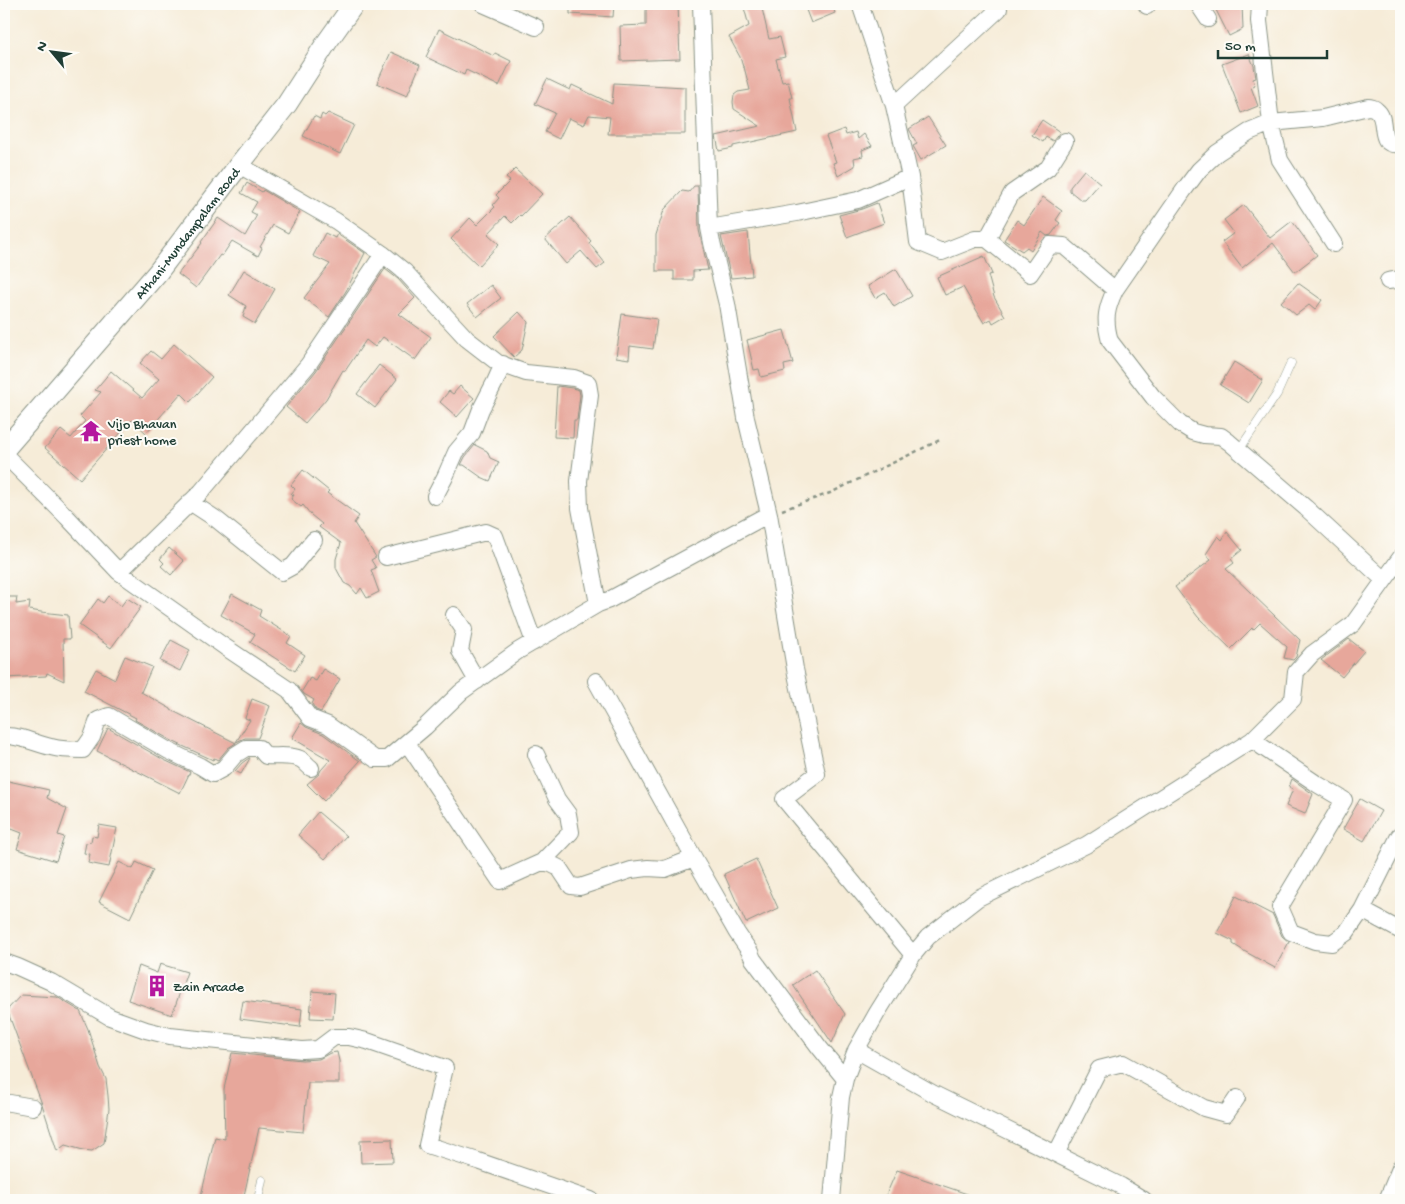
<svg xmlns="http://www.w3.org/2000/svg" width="1405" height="1204" viewBox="0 0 1405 1204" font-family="'Gochi Hand',sans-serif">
  <rect width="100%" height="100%" fill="#fdfcf7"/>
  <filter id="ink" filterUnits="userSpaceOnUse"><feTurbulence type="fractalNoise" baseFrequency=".02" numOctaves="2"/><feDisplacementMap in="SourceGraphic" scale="10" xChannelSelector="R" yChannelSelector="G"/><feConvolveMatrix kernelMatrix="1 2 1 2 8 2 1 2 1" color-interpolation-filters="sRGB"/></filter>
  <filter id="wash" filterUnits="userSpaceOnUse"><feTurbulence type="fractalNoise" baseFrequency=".0096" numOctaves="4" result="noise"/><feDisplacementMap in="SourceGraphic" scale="20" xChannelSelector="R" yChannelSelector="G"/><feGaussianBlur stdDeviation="1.12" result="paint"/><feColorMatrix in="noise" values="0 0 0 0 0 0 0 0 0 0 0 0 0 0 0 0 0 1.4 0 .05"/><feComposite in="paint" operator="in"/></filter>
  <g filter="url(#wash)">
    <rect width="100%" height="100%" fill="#f6ecd8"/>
    <g id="blocks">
      <path fill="#e7a79b" d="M 570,4 L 614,4 L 613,17 L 570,14 Z
        M 646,4 L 678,4 L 680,59 L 621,61 L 620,26 L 646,25 Z
        M 743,4 L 761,4 L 769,39 L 780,37 L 785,57 L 776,59 L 782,82 L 788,81 L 792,98 L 790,98 L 797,132 L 733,146 L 733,148 L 719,151 L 716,136 L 760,126 L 734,109 L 733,102 L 734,95 L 738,92 L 750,90 L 744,67 L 743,67 L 740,57 L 729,37 L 749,26 Z
        M 822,4 L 832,4 L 835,13 L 811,23 L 806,10 Z
        M 1213,4 L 1242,4 L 1243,29 L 1229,36 Z
        M 439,29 L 494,56 L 495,53 L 511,61 L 499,86 L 466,70 L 464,75 L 426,57 Z
        M 391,52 L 420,65 L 407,96 L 377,83 Z
        M 1249,54 L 1254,66 L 1256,78 L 1253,79 L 1255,85 L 1251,87 L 1258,106 L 1241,113 L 1222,64 Z
        M 547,79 L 570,90 L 572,85 L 612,104 L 614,83 L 685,87 L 685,134 L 608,134 L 610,117 L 589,115 L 584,125 L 569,118 L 559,139 L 545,132 L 555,113 L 535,104 Z
        M 328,113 L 354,125 L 340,154 L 303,136 L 314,116 L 320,119 L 322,114 L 325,116 Z
        M 928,117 L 946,145 L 921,160 L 913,146 L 917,144 L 909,129 Z
        M 1042,120 L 1060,132 L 1053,141 L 1046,137 L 1043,142 L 1032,135 Z
        M 844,129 L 846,135 L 856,132 L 858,139 L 864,134 L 872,146 L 862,150 L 863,156 L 854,158 L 855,166 L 838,176 L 833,163 L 836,162 L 826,136 Z
        M 515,169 L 542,194 L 521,216 L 520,215 L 512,223 L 505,216 L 488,234 L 499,244 L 479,266 L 451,239 L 470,218 L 477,225 L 495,207 L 493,205 L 499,198 L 496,195 L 510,181 L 506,178 Z
        M 1084,170 L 1100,183 L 1085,200 L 1081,200 L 1070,191 L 1070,187 Z
        M 247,183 L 262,192 L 263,190 L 300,212 L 288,233 L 273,225 L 260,247 L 262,248 L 258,256 L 232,241 L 222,256 L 220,255 L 196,288 L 178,274 L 202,243 L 201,242 L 218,218 L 245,236 L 257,215 L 251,212 L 257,202 L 241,193 Z
        M 694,186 L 698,186 L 699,230 L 708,270 L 693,271 L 693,280 L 674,280 L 674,271 L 656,271 L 656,235 L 664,210 L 682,191 L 689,192 Z
        M 1043,197 L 1062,211 L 1056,220 L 1060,223 L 1051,235 L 1047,236 L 1042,232 L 1031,250 L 1027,247 L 1022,251 L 1004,240 L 1017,220 L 1024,225 Z
        M 877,203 L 884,223 L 847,237 L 839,215 L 862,209 Z
        M 1244,205 L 1270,238 L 1292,221 L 1317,255 L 1295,272 L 1273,243 L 1242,268 L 1222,242 L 1234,233 L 1224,220 Z
        M 570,217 L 591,241 L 589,243 L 605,263 L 597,269 L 581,251 L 566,264 L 545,239 Z
        M 748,232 L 752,276 L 731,278 L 721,236 Z
        M 325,233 L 335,238 L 337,234 L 365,253 L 346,291 L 329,317 L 304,298 L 330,264 L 313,256 Z
        M 984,256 L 992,274 L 988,275 L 994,297 L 1005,316 L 993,323 L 991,319 L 984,323 L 963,287 L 945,295 L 937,277 Z
        M 385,269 L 398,279 L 415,298 L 399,314 L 431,337 L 415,360 L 383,337 L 375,347 L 366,340 L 345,371 L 343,370 L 326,399 L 305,423 L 286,407 L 316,371 Z
        M 896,269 L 912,296 L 894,307 L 885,292 L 875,298 L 868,286 Z
        M 244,270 L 275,289 L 255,324 L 243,317 L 246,306 L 229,295 Z
        M 1298,283 L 1322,300 L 1315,310 L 1309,305 L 1296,315 L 1281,302 Z
        M 491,285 L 501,298 L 477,317 L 467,304 Z
        M 519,312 L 528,322 L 522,350 L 514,357 L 494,336 Z
        M 622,314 L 657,319 L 653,349 L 630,346 L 629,359 L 616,357 Z
        M 784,330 L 793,363 L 784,365 L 785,371 L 761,377 L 759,369 L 754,370 L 747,340 Z
        M 174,344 L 212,377 L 190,402 L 181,393 L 146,433 L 132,420 L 80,479 L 45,448 L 61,430 L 71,438 L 85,421 L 80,416 L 101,392 L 95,390 L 111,371 L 142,398 L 159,379 L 140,363 L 151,351 L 161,359 Z
        M 1234,362 L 1263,380 L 1249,403 L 1220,385 Z
        M 379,365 L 397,379 L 375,408 L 357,394 Z
        M 460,386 L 474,398 L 457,417 L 440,402 L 449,391 L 453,394 Z
        M 557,386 L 572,388 L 579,390 L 580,395 L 577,420 L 574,420 L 573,438 L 554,437 Z
        M 475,445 L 487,451 L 490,458 L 499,462 L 490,481 L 481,477 L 464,465 L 461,465 L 465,457 Z
        M 303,470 L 329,491 L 327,493 L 359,516 L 354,523 L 376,557 L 371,560 L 376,568 L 371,570 L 379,592 L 367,598 L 361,588 L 357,594 L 350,586 L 344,583 L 336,568 L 336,559 L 341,543 L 319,527 L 322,524 L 311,515 L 303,505 L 301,507 L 291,499 L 294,495 L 291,494 L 295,489 L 291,485 Z
        M 1227,532 L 1242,550 L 1231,559 L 1234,563 L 1226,569 L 1300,640 L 1296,657 L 1293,660 L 1284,658 L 1287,647 L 1260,623 L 1253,630 L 1252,628 L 1231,649 L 1198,617 L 1175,587 L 1211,560 L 1206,554 L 1218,536 L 1222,540 Z
        M 169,548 L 184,561 L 171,575 L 161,566 L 164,563 L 160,559 Z
        M 232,594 L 261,610 L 259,616 L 291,636 L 287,643 L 305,655 L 295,671 L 250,642 L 255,634 L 221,615 Z
        M 108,596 L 121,606 L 127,598 L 141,607 L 111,648 L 79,625 L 98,599 L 103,603 Z
        M 4,597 L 17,597 L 16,604 L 30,602 L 29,610 L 41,612 L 68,615 L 70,639 L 63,639 L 64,681 L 47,673 L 46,676 L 4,678 Z
        M 1349,639 L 1364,651 L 1342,677 L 1321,660 Z
        M 171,640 L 190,650 L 180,671 L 160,661 Z
        M 125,656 L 152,667 L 141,692 L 171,709 L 171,710 L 236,743 L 228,748 L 218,760 L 214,758 L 213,760 L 174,742 L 135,720 L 136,718 L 84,691 L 96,669 L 115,679 Z
        M 323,669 L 340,679 L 321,712 L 316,710 L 312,704 L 314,700 L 304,694 L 302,691 L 310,678 L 316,681 Z
        M 252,699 L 270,706 L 258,738 L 245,738 L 236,742 L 250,720 L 245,718 Z
        M 301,723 L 306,727 L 323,734 L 360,761 L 324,801 L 307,784 L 319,774 L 321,770 L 330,760 L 292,738 Z
        M 108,728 L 164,760 L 190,772 L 180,793 L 97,751 Z
        M 249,758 L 250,758 L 241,774 L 235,771 L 242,763 Z
        M 1292,779 L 1313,794 L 1305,814 L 1286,806 L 1293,789 L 1289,787 Z
        M 4,780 L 49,790 L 47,798 L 67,809 L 58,835 L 64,837 L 56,861 L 17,849 L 22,833 L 4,826 Z
        M 1360,799 L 1381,811 L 1364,841 L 1343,829 Z
        M 318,812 L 346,836 L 325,859 L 298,835 Z
        M 99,825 L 117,828 L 109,867 L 88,863 L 90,854 L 84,853 L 86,843 L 91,842 L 92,836 L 97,837 Z
        M 756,859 L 778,908 L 746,923 L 724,874 Z
        M 119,862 L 133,869 L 136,862 L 153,870 L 130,918 L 99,902 Z
        M 1236,896 L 1273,915 L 1282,936 L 1289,942 L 1275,968 L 1244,951 L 1233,944 L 1233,941 L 1217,933 Z
        M 160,964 L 187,972 L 172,1015 L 128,1000 L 139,966 L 157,973 Z
        M 815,970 L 845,1014 L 832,1043 L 793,985 Z
        M 312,991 L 335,993 L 333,1019 L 310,1018 Z
        M 21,995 L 57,997 L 80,1011 L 88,1029 L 100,1067 L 106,1079 L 108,1096 L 109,1109 L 104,1143 L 92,1151 L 83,1150 L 65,1145 L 57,1151 L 42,1104 L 7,1010 Z
        M 243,1001 L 302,1009 L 300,1027 L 240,1019 Z
        M 337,1052 L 339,1061 L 339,1083 L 308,1083 L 303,1132 L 259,1128 L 243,1200 L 200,1200 L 215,1137 L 225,1139 L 224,1089 L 232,1053 L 302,1060 L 319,1059 L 330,1053 Z
        M 392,1139 L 393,1162 L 361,1163 L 360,1140 Z
        M 897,1170 L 979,1198 L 979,1200 L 884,1200 Z"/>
    </g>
  </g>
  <g filter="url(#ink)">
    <use href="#blocks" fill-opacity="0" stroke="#8a9486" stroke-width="1"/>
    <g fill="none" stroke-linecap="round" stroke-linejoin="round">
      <g stroke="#8a9486" stroke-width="9">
        <path id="service" d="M 1239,450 L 1277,394 L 1291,363
          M 258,1200 L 262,1180"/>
      </g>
      <g stroke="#8a9486" stroke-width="18">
        <path id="minor" d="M 483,4 L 536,27
          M 701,4 L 709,228 L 712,243 L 727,304 L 746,418 L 769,514 L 795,669 L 817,774 L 784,799 L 913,955
          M 860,4 L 894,106 L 910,177 L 918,242 L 942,252 L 975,239 L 987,239 L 1012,193 L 1048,168 L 1065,141
          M 1146,4 L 1147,6
          M 1198,4 L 1208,19
          M 1260,4 L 1259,21 L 1271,123 L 1280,160 L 1334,244
          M 894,106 L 999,9
          M 239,165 L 336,221 L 383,254 L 405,272 L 467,339 L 498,363 L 526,373 L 574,378 L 588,383 L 590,395 L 579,481 L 580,508 L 598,604
          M 709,228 L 797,213 L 858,200 L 910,177
          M 987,239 L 1030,274 L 1050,245 L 1064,246 L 1115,290
          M 1388,281 L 1401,279
          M 4,454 L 67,517 L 119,572 L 225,647 L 289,690 L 310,718 L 328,725 L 375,759 L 387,759 L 425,727 L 461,692 L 518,651 L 598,604 L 609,600 L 769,514
          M 435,496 L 445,477 L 456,452 L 472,433 L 481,409 L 495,382 L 503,364
          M 190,502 L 216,519 L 282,572 L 293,566 L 314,540
          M 386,557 L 486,532 L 495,536 L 534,642
          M 119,572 L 201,492 L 308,365 L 383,254
          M 1384,580 L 1306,508 L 1229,442 L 1221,436 L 1204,435 L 1193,432 L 1180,424 L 1153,397 L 1110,341 C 1104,320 1106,309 1115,290 L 1184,190 L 1199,170 L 1217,153 L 1249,132 L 1271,123 L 1323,118 L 1368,107 C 1370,107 1375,108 1376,110 C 1390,119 1374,148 1401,144
          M 454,615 L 464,630 L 460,651 L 477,681
          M 596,681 L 694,858 L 737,933 L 750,952 L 753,959 L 819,1047 L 845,1079
          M 4,736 C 20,735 36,744 51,747 C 62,750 73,750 83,750 L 92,737 L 98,720 L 109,716 L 169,751 L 200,766 L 213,774 L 224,768 L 235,755 L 246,748 L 259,748 L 266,756 C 276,757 293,754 302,760 C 305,762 308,766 311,768
          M 1252,740 L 1317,784 L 1344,800 L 1280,907 L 1291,932 L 1315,941 L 1332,943 L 1346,933 L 1362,910 L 1399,836
          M 407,743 L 500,881 L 542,862 L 551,864 L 559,868 L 571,886 L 580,887 L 631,870 L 648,868 L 665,869 L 694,858
          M 536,754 L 557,799 L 568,814 L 571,832 L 542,862
          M 1362,910 L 1401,931
          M 4,962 L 18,967 L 51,982 L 110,1017 L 146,1030 L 170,1036 L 302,1050 L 318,1049 L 334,1037 L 349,1037 L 367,1041 L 445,1068 L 427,1145 L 478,1161 L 591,1200
          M 856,1050 L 934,1094 L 1121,1186 L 1144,1200
          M 4,1102 L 33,1107
          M 1056,1154 L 1099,1069 L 1123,1063 L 1204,1108 L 1226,1114 L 1237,1098
          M 832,1200 L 841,1097 L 845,1079 L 856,1050 L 877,1013 L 913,955 L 928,937 L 978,898 L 1086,845 L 1252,740 L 1293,699 L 1296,672 L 1312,654 L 1353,624 L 1401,557
          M 1387,1200 L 1401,1166"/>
      </g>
      <g stroke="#8a9486" stroke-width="22">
        <g id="tertiary">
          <path id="s1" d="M 4,450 L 158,272 L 239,165 L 287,104 L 327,42 L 354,4"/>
        </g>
      </g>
      <path stroke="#8a9486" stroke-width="2.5" stroke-dasharray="4 4" stroke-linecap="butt" d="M 782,510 L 830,493 L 940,440"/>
      <use href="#service" stroke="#fff" stroke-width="8"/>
      <use href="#minor" stroke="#fff" stroke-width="16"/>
      <use href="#tertiary" stroke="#fff" stroke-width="20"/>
    </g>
  </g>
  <defs>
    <g id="temple-bare" transform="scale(1.725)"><path d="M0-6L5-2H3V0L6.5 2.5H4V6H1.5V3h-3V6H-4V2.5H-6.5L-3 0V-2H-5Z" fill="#b5179e" stroke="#fdfcf7" stroke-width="2.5" paint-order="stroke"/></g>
    <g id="building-bare" transform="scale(1.725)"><path d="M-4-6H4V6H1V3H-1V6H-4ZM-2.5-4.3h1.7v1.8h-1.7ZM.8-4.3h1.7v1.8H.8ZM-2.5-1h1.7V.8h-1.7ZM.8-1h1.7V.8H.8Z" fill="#b5179e" stroke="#fdfcf7" stroke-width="2.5" paint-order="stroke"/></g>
  </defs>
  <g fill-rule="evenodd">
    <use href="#temple-bare" x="91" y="431"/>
    <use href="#building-bare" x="157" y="986"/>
  </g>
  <g text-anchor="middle" stroke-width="4" stroke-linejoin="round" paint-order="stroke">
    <g font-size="14" fill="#1f3d34" stroke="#fdfcf7">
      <text dy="5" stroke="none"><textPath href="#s1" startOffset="284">Athani-Mundampalam Road</textPath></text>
    </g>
    <g font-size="14" fill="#1f3d34" stroke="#fdfcf7" text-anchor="start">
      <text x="108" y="428">Vijo Bhavan<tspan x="108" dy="16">priest home</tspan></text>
      <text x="173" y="991">Zain Arcade</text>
    </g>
  </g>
  <rect width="1405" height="1204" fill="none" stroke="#fdfcf7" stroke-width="20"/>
  <g transform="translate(52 52) rotate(299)" stroke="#fdfcf7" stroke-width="4" paint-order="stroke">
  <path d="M0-4L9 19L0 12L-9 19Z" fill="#1f3d34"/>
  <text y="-8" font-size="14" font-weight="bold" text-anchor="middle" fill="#1f3d34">N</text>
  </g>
  <path d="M1218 50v8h109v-8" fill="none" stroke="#1f3d34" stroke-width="2.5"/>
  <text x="1225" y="50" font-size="15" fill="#1f3d34" stroke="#fdfcf7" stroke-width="4" paint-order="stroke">50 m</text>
</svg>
